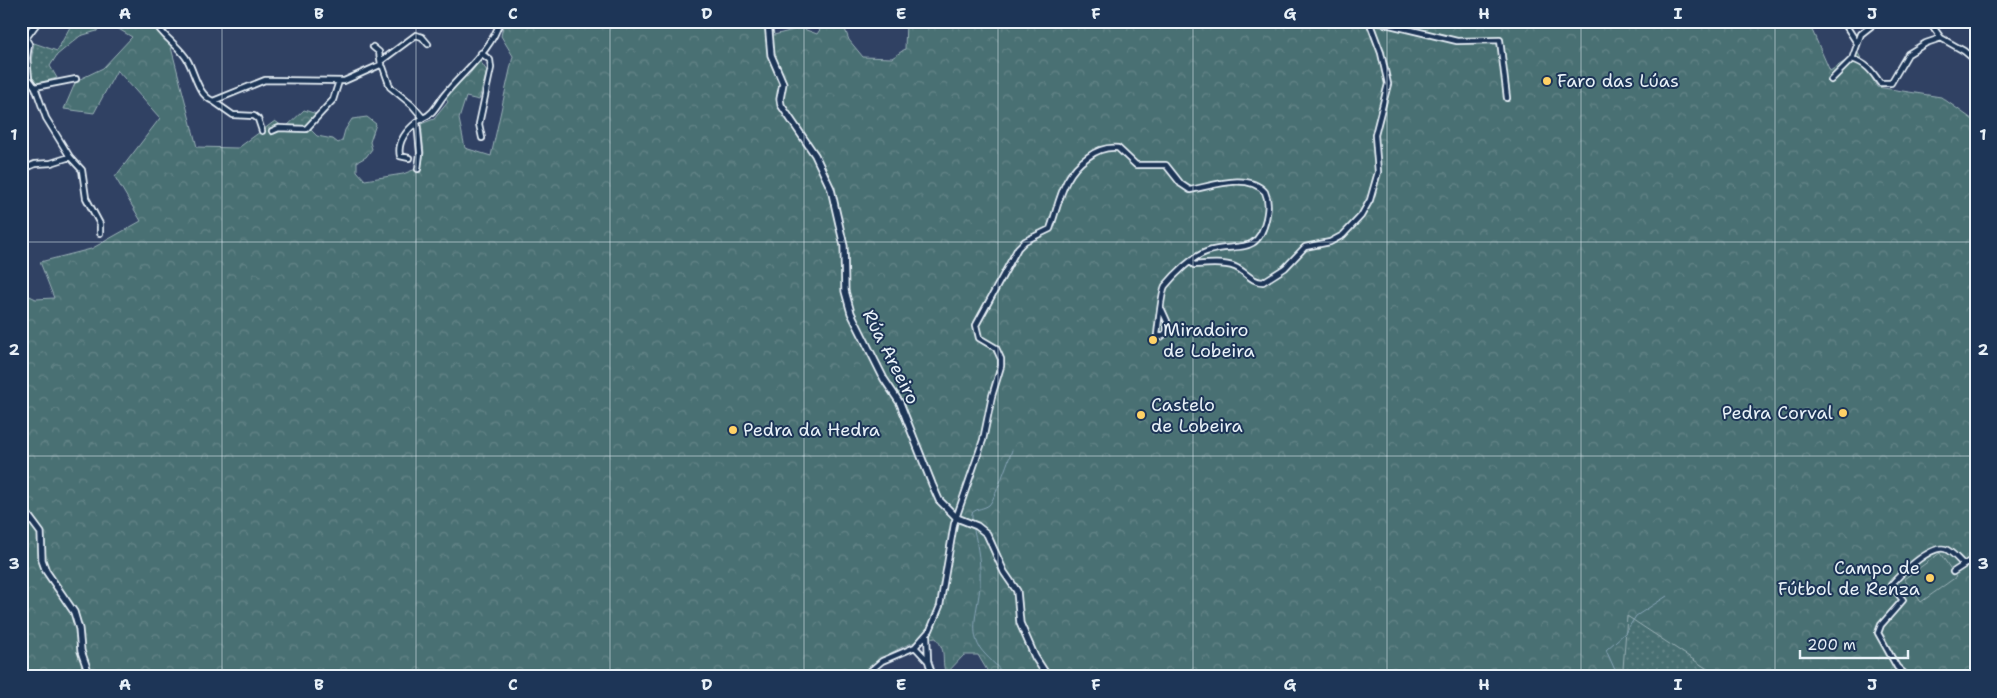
<svg xmlns="http://www.w3.org/2000/svg" width="1997" height="698" viewBox="0 0 1997 698" font-family="'Shantell Sans',sans-serif">
  <defs>
    <pattern id="grass-dots" width="8" height="8" patternUnits="userSpaceOnUse" patternTransform="scale(1.25)"><rect width="8" height="8" fill="#4a7073"/><path d="M2 2h.1M6 6h.1" fill="none" stroke="#648588" stroke-width="1.8" stroke-linecap="round"/></pattern>
    <pattern id="forest-crowns" width="20" height="18" patternUnits="userSpaceOnUse" patternTransform="scale(1.25)"><rect width="20" height="18" fill="#4a7073"/><path d="M2 6a3 3 0 1 1 6 0M12 15a3 3 0 1 1 6 0" fill="none" stroke="#648588"/></pattern>
  </defs>
  <rect width="100%" height="100%" fill="#304163"/>
  <filter id="ink" filterUnits="userSpaceOnUse"><feTurbulence type="fractalNoise" baseFrequency=".02" numOctaves="2"/><feDisplacementMap in="SourceGraphic" scale="10" xChannelSelector="R" yChannelSelector="G"/><feConvolveMatrix kernelMatrix="1 2 1 2 8 2 1 2 1" color-interpolation-filters="sRGB"/></filter>
  <g filter="url(#ink)">
    <path fill="url(#grass-dots)" stroke="#99b0b6" d="M 81,21 L 108,21 L 102,23 L 97,31 L 80,36 L 57,55 L 50,66 L 57,78 L 34,84 L 30,67 L 34,43 L 57,51 L 70,27 Z
      M 1627,613 L 1709,670 L 1703,673 L 1703,677 L 1644,677 L 1635,671 L 1623,669 L 1612,647 Z"/>
    <path fill="url(#forest-crowns)" stroke="#99b0b6" d="M 105,21 L 199,21 L 198,25 L 166,28 L 197,147 L 238,148 L 275,121 L 285,128 L 304,110 L 317,114 L 306,125 L 317,136 L 333,139 L 338,143 L 342,141 L 345,130 L 352,119 L 367,117 L 376,124 L 370,142 L 372,149 L 366,157 L 357,162 L 357,171 L 365,180 L 403,174 L 421,167 L 424,153 L 421,124 L 434,119 L 448,102 L 444,95 L 460,75 L 467,77 L 480,61 L 487,71 L 479,100 L 466,97 L 459,119 L 465,148 L 491,156 L 513,56 L 501,36 L 504,21 L 772,21 L 774,35 L 801,28 L 817,34 L 824,24 L 842,21 L 849,40 L 863,57 L 892,58 L 905,49 L 906,21 L 1808,21 L 1830,71 L 1858,53 L 1877,87 L 1941,97 L 1976,122 L 1976,677 L 1714,677 L 1709,670 L 1627,616 L 1623,669 L 1641,670 L 1644,677 L 991,677 L 978,655 L 964,655 L 946,674 C 940,658 948,654 936,638 C 907,640 880,658 858,677 L 21,677 L 21,292 L 36,299 L 54,298 L 40,262 L 91,249 L 141,221 L 115,177 L 160,118 L 117,70 L 94,113 L 64,109 L 76,81 L 103,68 L 132,37 Z"/>
    <path fill="#4a7073" stroke="#99b0b6" d="M 1940,553 L 1956,577 L 1921,602 L 1904,579 Z"/>
    <g fill="none" stroke-linecap="round" stroke-linejoin="round">
      <path stroke="#86a4b7" stroke-width="1" d="M 972,520 L 972,513 C 977,508 984,509 989,505 C 994,501 1009,459 1012,450
        M 974,530 C 978,548 981,565 980,583 C 980,603 968,629 980,648 C 987,658 998,665 1005,677
        M 1625,677 L 1615,670 L 1606,650 L 1625,633 L 1636,616 L 1667,596"/>
      <g stroke="#e8f1f8" stroke-width="8">
        <path id="street" d="M 154,21 C 162,37 180,46 188,61 C 195,74 198,95 213,101 L 265,80 L 344,81 L 380,65 L 383,67 L 390,87 L 412,105 L 423,118 C 434,114 438,102 446,93 C 464,71 492,50 500,21
          M 814,21 L 823,21
          M 1373,21 L 1457,41 L 1500,40 L 1507,98
          M 1843,21 L 1857,43
          M 1929,21 L 1941,38 L 1964,51 L 1976,61
          M 26,39 L 29,44 L 27,58 L 29,79 L 35,87 L 46,118 L 70,157
          M 373,47 L 379,52 L 381,64
          M 481,53 L 490,60 L 491,68 L 479,124 L 482,138
          M 1852,59 C 1866,63 1872,71 1880,83 L 1891,83 L 1908,54 L 1926,43 L 1941,38
          M 381,61 L 416,35 L 422,37 L 428,44
          M 1831,80 L 1852,59 L 1861,34 L 1875,23
          M 35,87 L 76,79
          M 213,101 L 233,115 L 254,116 L 258,119 L 262,131
          M 272,131 L 279,128 L 306,129 L 333,100 L 339,81
          M 409,158 L 400,156 C 397,142 407,130 417,122
          M 418,169 L 420,153 L 417,122 L 423,118
          M 21,170 L 35,164 L 51,163 L 70,157 L 82,170 L 86,198 L 100,224 L 100,233
          M 1191,262 L 1194,265 C 1206,264 1224,262 1235,267 C 1245,271 1251,282 1263,282 L 1285,268 L 1305,247 L 1330,242 L 1343,235 L 1361,216 L 1370,200 L 1378,172 L 1375,135 L 1388,84 L 1381,53 L 1369,21
          M 1953,572 L 1976,557
          M 927,635 L 928,660
          M 915,647 L 928,661 L 933,677
          M 863,677 L 882,661 L 915,647 L 930,630 L 940,606 L 954,524 L 983,440 L 992,396 L 1001,366 L 1001,359 L 996,348 L 979,338 L 976,325 L 1018,248 L 1025,241 L 1050,229 C 1060,201 1062,175 1088,157 C 1097,150 1107,147 1118,148 L 1136,165 L 1166,165 L 1181,184 L 1190,190 C 1212,186 1248,172 1265,192 C 1269,201 1268,209 1266,219 C 1257,259 1234,241 1206,252 C 1192,257 1174,275 1165,286 C 1162,291 1158,326 1157,335 L 1161,337 L 1167,332 L 1167,321 L 1162,310
          M 1908,677 L 1897,667 L 1878,633 L 1881,625 L 1903,600 L 1891,585 C 1900,574 1931,545 1945,549 C 1952,551 1958,560 1963,564"/>
      </g>
      <g stroke="#e8f1f8" stroke-width="9">
        <path id="secondary" d="M 768,21 L 771,55 L 783,83 L 780,99 L 781,105 L 815,155 L 831,189 L 844,246 L 845,291 L 851,313 L 884,379 L 900,403 L 932,484 L 939,500 L 957,518 L 977,526 L 987,534 L 1004,572 L 1017,591 L 1020,623 L 1035,657 L 1046,674 L 1050,677
          M 21,44 L 38,21
          M 21,506 L 41,533 L 42,560 L 46,571 L 74,612 L 79,629 L 81,651 L 90,677"/>
      </g>
      <use href="#street" stroke="#1d3557" stroke-width="4.5"/>
      <use href="#secondary" stroke="#1d3557" stroke-width="5.5"/>
    </g>
  </g>
  <path fill="none" stroke="#e8f1f8" stroke-width="1" stroke-opacity="0.55" d="M 222,21 L 222,677M 416,21 L 416,677M 610,21 L 610,677M 804,21 L 804,677M 998,21 L 998,677M 1193,21 L 1193,677M 1387,21 L 1387,677M 1581,21 L 1581,677M 1775,21 L 1775,677M 21,242 L 1976,242M 21,456 L 1976,456"/>
  <g fill="#ffd166" stroke="#1d3557" stroke-width="2">
    <circle cx="1547" cy="81" r="5"/>
    <circle cx="1153" cy="340" r="5"/>
    <circle cx="1843" cy="413" r="5"/>
    <circle cx="1141" cy="415" r="5"/>
    <circle cx="733" cy="430" r="5"/>
    <circle cx="1930" cy="578" r="5"/>
  </g>
  <g text-anchor="middle" stroke-width="4" stroke-linejoin="round" paint-order="stroke">
    <g font-size="18" fill="#e8f1f8" stroke="#1d3557" text-anchor="start">
      <text x="1557" y="87">Faro das Lúas</text>
      <text x="1163" y="336">Miradoiro<tspan x="1163" dy="21">de Lobeira</tspan></text>
      <text x="1151" y="411">Castelo<tspan x="1151" dy="21">de Lobeira</tspan></text>
      <text x="1833" y="419" text-anchor="end">Pedra Corval</text>
      <text x="743" y="436">Pedra da Hedra</text>
      <text x="1920" y="574" text-anchor="end">Campo de<tspan x="1920" dy="21">Fútbol de Renza</tspan></text>
    </g>
    <g font-size="18" fill="#e8f1f8" stroke="#1d3557">
      <text transform="translate(891 357) rotate(63)" y="6">Rúa Areeiro</text>
    </g>
  </g>
  <rect width="1997" height="698" fill="none" stroke="#1d3557" stroke-width="55"/>
  <path d="M1800 650v8h108v-8" fill="none" stroke="#e8f1f8" stroke-width="2.5"/>
  <text x="1807" y="650" font-size="15" fill="#e8f1f8" stroke="#1d3557" stroke-width="4" paint-order="stroke">200 m</text>
  <rect x="28" y="28" width="1942" height="642" fill="none" stroke="#e8f1f8" stroke-width="2"/>
  <g font-size="16" text-anchor="middle" font-weight="bold" fill="#e8f1f8">
    <text x="125" y="19">A</text>
    <text x="319" y="19">B</text>
    <text x="513" y="19">C</text>
    <text x="707" y="19">D</text>
    <text x="901" y="19">E</text>
    <text x="1096" y="19">F</text>
    <text x="1290" y="19">G</text>
    <text x="1484" y="19">H</text>
    <text x="1678" y="19">I</text>
    <text x="1872" y="19">J</text>
    <text x="14" y="140">1</text>
    <text x="1983" y="140">1</text>
    <text x="14" y="355">2</text>
    <text x="1983" y="355">2</text>
    <text x="14" y="569">3</text>
    <text x="1983" y="569">3</text>
    <text x="125" y="690">A</text>
    <text x="319" y="690">B</text>
    <text x="513" y="690">C</text>
    <text x="707" y="690">D</text>
    <text x="901" y="690">E</text>
    <text x="1096" y="690">F</text>
    <text x="1290" y="690">G</text>
    <text x="1484" y="690">H</text>
    <text x="1678" y="690">I</text>
    <text x="1872" y="690">J</text>
  </g>
</svg>
